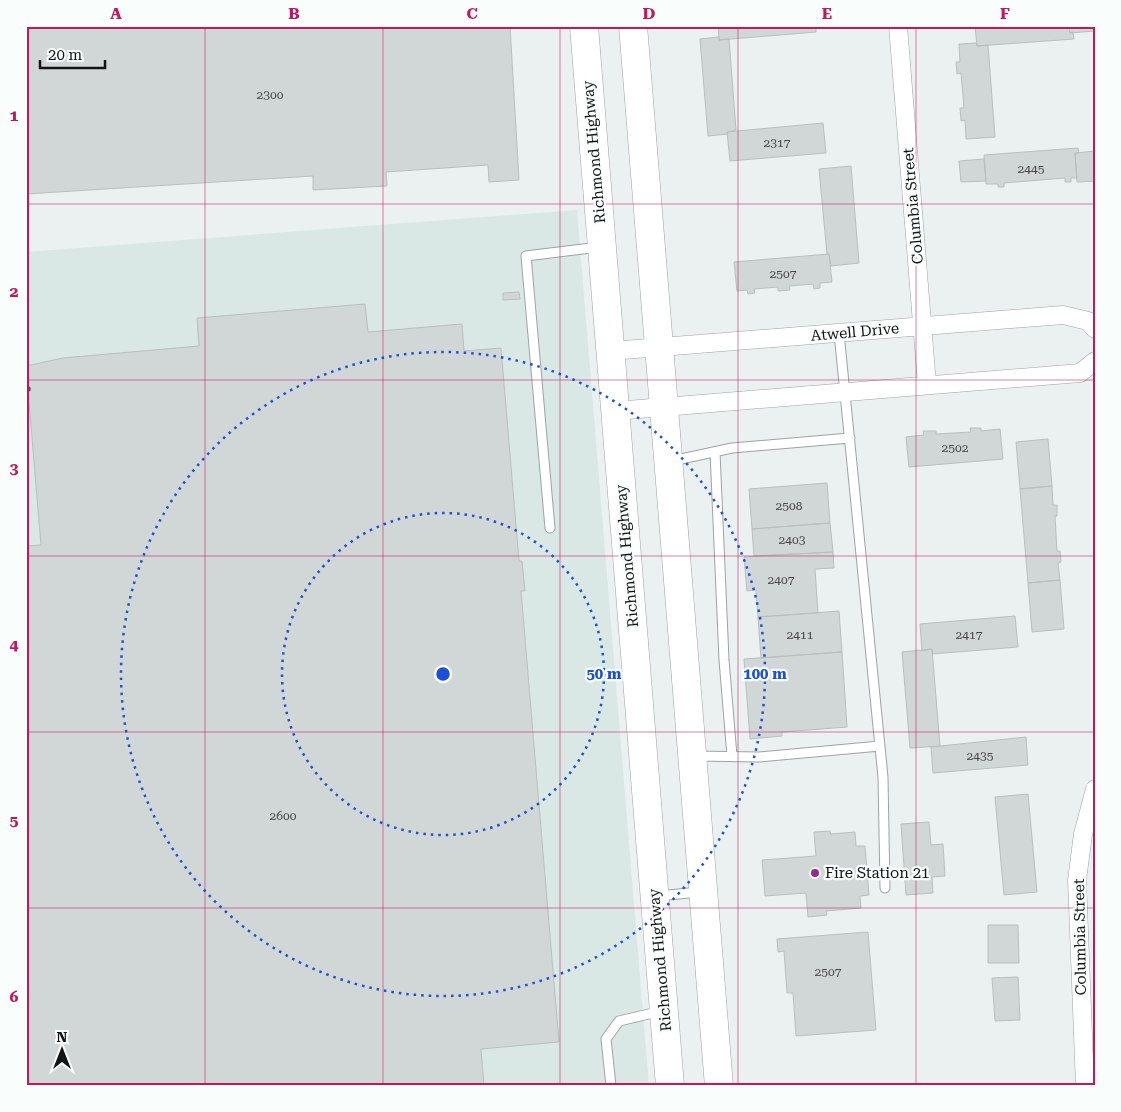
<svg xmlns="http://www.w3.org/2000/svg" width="1121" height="1112" viewBox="0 0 1121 1112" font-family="'Roboto Serif',serif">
  <rect width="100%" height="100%" fill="#ebf1f0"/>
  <path fill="#d9e8e5" d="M 577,210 L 649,1086 L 26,1086 L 26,252 Z"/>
  <path fill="#d1d7d6" stroke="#b9bfbe" d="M 26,26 L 510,26 L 519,180 L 489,182 L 488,165 L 386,172 L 387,186 L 313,190 L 313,176 L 26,194 Z
    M 718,26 L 816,26 L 816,32 L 719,40 Z
    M 975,26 L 1069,26 L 1070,33 L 1073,32 L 1074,39 L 977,46 Z
    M 1069,26 L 1095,26 L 1095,31 L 1070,33 Z
    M 719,37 L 719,40 L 729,39 L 736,130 L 727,132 L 728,134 L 708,136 L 700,39 Z
    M 976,43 L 977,46 L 988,45 L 995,137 L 966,139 L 965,120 L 961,121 L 960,108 L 964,108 L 961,73 L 957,74 L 956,62 L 960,62 L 959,44 Z
    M 823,123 L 826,153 L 730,161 L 727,132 Z
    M 1078,148 L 1079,153 L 1075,153 L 1077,178 L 1071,178 L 1071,182 L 1065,182 L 1065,178 L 1004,183 L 1004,187 L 998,187 L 998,184 L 986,184 L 984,155 Z
    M 1095,151 L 1095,181 L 1077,182 L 1075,153 Z
    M 984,159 L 986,181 L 961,182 L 959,161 Z
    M 851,166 L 859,263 L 831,266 L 829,254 L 827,254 L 819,169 Z
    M 829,254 L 832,282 L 820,283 L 820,288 L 814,289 L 813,284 L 789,286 L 790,290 L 778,291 L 778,287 L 754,289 L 755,293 L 748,294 L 747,290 L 737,291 L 734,262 Z
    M 519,292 L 520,299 L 503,300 L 503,293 Z
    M 365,304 L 368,332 L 462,324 L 464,351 L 501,348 L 519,561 L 522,561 L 525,591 L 521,591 L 559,1042 L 481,1049 L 484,1086 L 26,1086 L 26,546 L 41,545 L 26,366 L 63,358 L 199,346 L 197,318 Z
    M 970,428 L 981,428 L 981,431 L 1000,429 L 1003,459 L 909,467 L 906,437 L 924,435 L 923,431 L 936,431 L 936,434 L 971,432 Z
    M 1048,439 L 1052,486 L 1020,489 L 1016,442 Z
    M 827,483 L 830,523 L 752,529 L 749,489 Z
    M 1052,486 L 1053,505 L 1057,505 L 1057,516 L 1055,516 L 1057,551 L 1060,551 L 1061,562 L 1058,563 L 1060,580 L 1028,583 L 1020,489 Z
    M 830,523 L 833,552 L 754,556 L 752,529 Z
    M 833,552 L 834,568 L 815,569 L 818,613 L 758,617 L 756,590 L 747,591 L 744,557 Z
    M 1060,580 L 1064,629 L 1032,632 L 1028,583 Z
    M 839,611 L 842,652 L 761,658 L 758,617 Z
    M 1015,616 L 1018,647 L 932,654 L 932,649 L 922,651 L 920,624 Z
    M 932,649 L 940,746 L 910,748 L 902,652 Z
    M 842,652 L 847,727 L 782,732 L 782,736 L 750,739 L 744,659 Z
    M 1026,737 L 1028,765 L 933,773 L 931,747 Z
    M 1028,794 L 1037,892 L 1004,895 L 995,797 Z
    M 929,822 L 931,845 L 943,844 L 945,876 L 932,877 L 933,893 L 906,895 L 901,824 Z
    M 830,831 L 831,834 L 855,832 L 856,846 L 865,846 L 869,895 L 860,896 L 861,908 L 826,911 L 827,915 L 808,917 L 806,893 L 765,896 L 762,860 L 816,856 L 814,832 Z
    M 988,925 L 1018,925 L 1019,963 L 988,963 Z
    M 868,932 L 876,1030 L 796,1036 L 793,993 L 787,993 L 784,951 L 778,952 L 777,939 Z
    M 1018,977 L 1020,1020 L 995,1021 L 992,978 Z"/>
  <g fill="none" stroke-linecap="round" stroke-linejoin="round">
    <g stroke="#9ea3a2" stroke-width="11">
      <path id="service" d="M 839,333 L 883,777 L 885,888
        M 715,452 L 724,660 L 732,756
        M 672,461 L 732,448 L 850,438
        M 550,528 L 526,256 L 599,247
        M 695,756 L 759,757 L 880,746
        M 658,896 L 699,892
        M 611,1086 L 606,1039 L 619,1021 L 662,1011"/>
    </g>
    <g stroke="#9ea3a2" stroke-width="19">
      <path id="minor" d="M 898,26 L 927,385
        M 611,351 L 1063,315 L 1088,321 L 1095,329
        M 615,411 L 1080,373 L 1095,361
        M 1085,1086 L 1077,880 L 1083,834 L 1095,789"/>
    </g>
    <g stroke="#9ea3a2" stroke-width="29">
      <path id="primary" d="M 584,26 L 670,1086
        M 633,26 L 719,1086"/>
    </g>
    <use href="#service" stroke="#fff" stroke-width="9"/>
    <use href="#minor" stroke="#fff" stroke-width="18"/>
    <use href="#primary" stroke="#fff" stroke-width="28"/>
    <g stroke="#4f5252" stroke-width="5.5">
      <path id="rail" d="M 26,389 L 28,389"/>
    </g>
    <use href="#rail" stroke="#f9fefd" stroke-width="4" stroke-dasharray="11" stroke-linecap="butt"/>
  </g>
  <path fill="none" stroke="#c2185b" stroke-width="1" stroke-opacity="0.55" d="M 205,26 L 205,1086M 383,26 L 383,1086M 560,26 L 560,1086M 738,26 L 738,1086M 916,26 L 916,1086M 26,204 L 1095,204M 26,380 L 1095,380M 26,556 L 1095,556M 26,732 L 1095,732M 26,908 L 1095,908"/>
  <g fill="none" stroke="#1d4ed8" stroke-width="2.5" stroke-dasharray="2.5 5">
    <circle cx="443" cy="674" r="161"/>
    <circle cx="443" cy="674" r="322"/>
  </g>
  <circle fill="#972989" stroke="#f9fefd" stroke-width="2" cx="815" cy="873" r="5"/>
  <g text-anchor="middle" stroke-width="4.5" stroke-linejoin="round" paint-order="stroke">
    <g font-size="12" fill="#424645">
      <text x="270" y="99">2300</text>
      <text x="777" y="147">2317</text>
      <text x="1031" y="173">2445</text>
      <text x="783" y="278">2507</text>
      <text x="955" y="452">2502</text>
      <text x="789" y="510">2508</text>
      <text x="792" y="544">2403</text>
      <text x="781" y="584">2407</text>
      <text x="800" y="639">2411</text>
      <text x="969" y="639">2417</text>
      <text x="980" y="760">2435</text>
      <text x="283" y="820">2600</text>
      <text x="828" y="976">2507</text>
    </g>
    <g font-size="15" fill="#131515" stroke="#f9fefd">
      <text transform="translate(594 152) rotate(-95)" y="5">Richmond Highway</text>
      <text transform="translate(913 206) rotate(-95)" y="5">Columbia Street</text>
      <text transform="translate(855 332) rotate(-5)" y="5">Atwell Drive</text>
      <text transform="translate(627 556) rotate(-95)" y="5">Richmond Highway</text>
      <text transform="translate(1080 937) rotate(-91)" y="5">Columbia Street</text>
      <text transform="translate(660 960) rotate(-95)" y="5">Richmond Highway</text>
    </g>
    <g font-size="15" fill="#131515" stroke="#f9fefd" text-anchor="start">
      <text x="825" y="878">Fire Station 21</text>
    </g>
  </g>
  <circle cx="443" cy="674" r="8" fill="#1d4ed8" stroke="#f9fefd" stroke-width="2.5"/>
  <g font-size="15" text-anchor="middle" font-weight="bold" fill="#1d4ed8" stroke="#f9fefd" stroke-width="4.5" stroke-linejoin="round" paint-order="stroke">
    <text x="604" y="679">50 m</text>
    <text x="765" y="679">100 m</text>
  </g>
  <rect width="1121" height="1112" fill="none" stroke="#f9fefd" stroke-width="55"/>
  <g transform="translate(62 1050)" stroke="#f9fefd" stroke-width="4" paint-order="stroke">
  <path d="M0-4L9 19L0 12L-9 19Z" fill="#131515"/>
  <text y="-8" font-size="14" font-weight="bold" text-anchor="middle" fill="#131515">N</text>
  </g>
  <path d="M40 60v8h65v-8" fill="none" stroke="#131515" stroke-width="2.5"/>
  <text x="48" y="60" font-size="15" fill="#131515" stroke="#f9fefd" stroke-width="4" paint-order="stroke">20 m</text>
  <rect x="28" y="28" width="1066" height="1056" fill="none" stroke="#c2185b" stroke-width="2"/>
  <g font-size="16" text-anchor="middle" font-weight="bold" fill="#c2185b">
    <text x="116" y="19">A</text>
    <text x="294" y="19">B</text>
    <text x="472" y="19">C</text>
    <text x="649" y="19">D</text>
    <text x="827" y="19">E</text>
    <text x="1005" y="19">F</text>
    <text x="14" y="121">1</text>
    <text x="14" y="297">2</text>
    <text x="14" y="474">3</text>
    <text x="14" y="650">4</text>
    <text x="14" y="826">5</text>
    <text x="14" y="1002">6</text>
  </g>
</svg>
